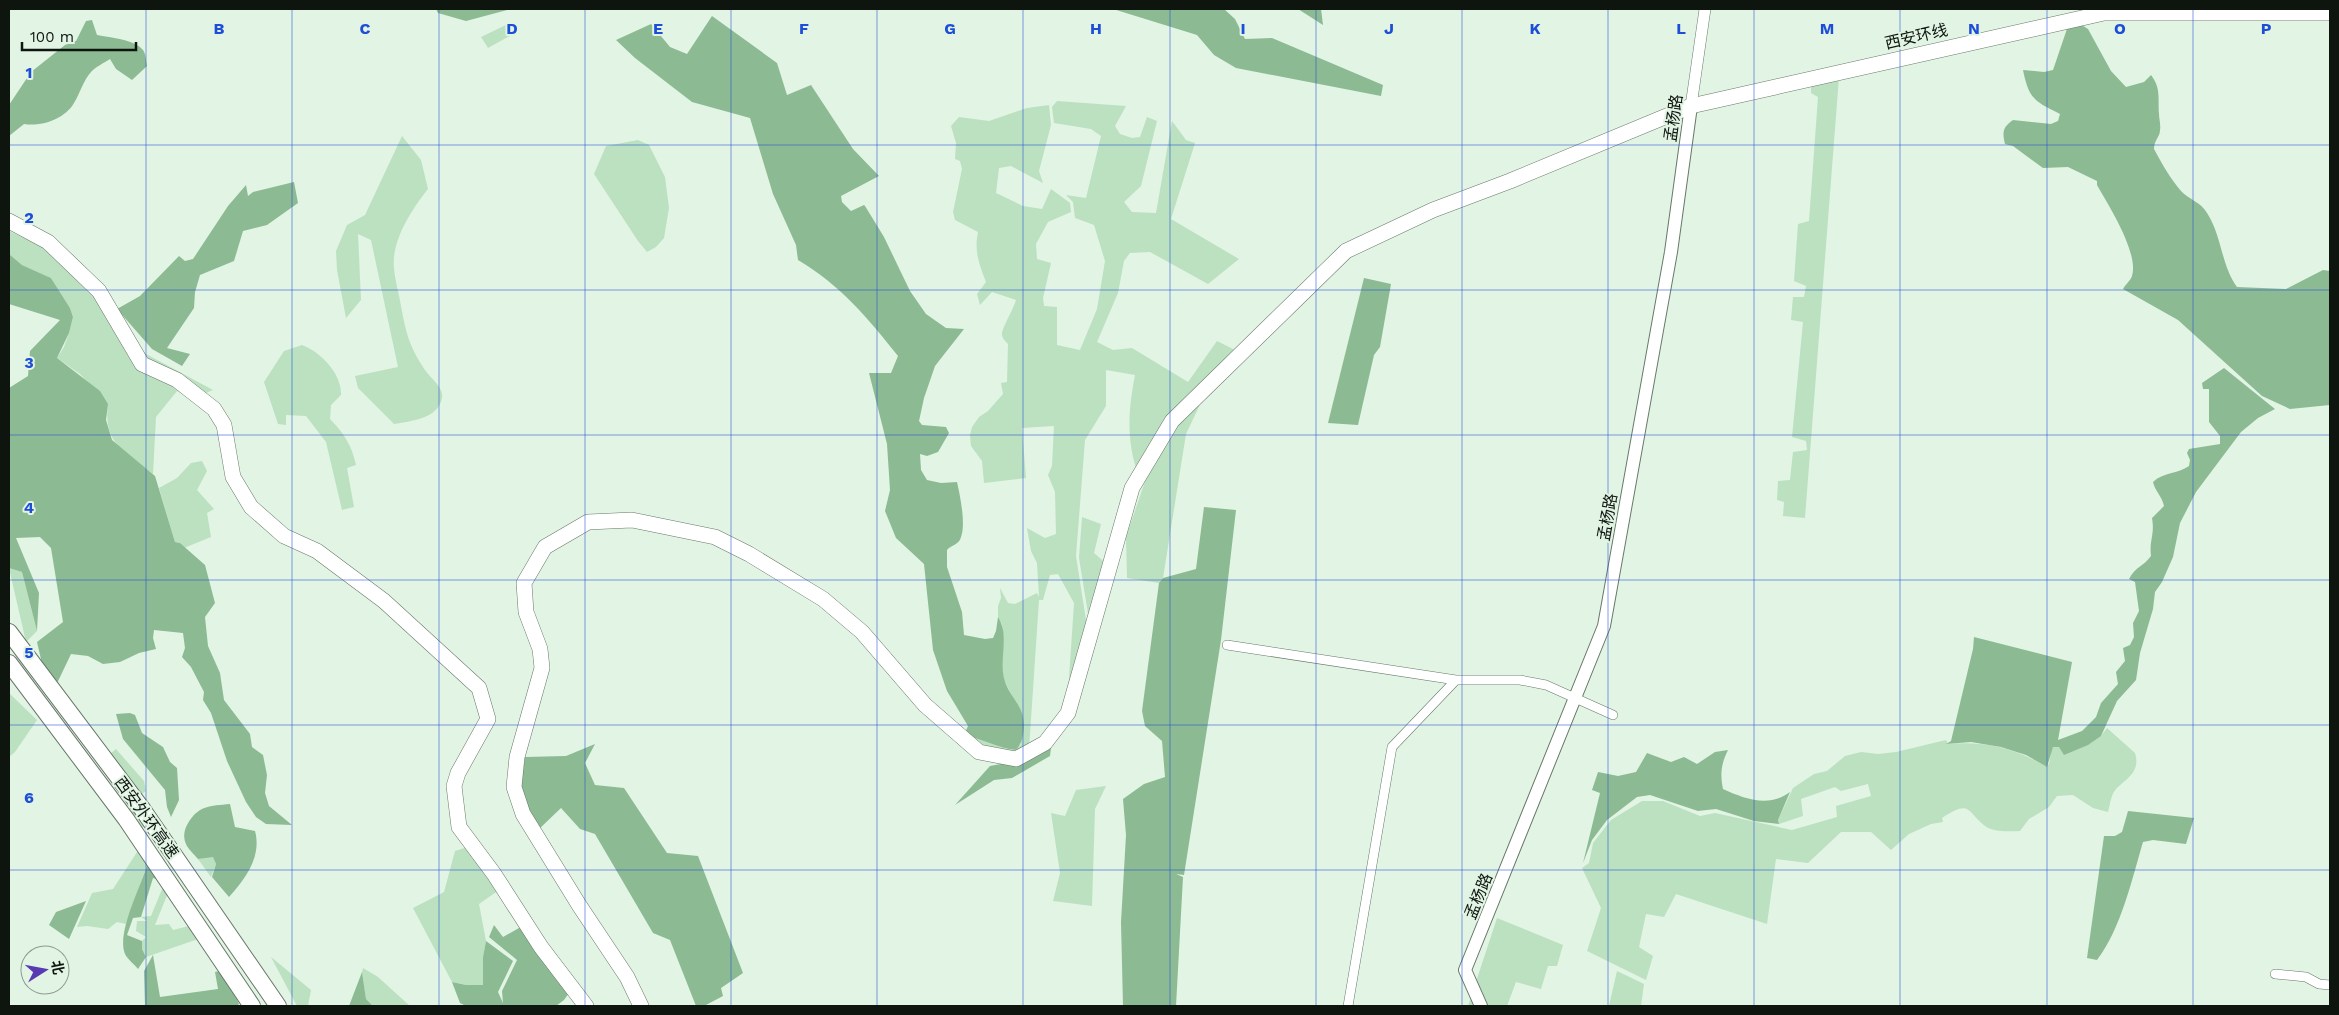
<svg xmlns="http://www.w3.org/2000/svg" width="2339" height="1015" viewBox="0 0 2339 1015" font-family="'Work Sans','Noto Sans SC',sans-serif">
  <rect width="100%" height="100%" fill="#e2f4e4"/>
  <path fill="#bbe1c0" d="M 512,22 L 517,32 L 488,48 L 481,37 Z
    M 1839,77 L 1805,518 L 1783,516 L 1784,502 L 1777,500 L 1778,481 L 1790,480 L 1793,452 L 1807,450 L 1806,441 L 1792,437 L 1803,322 L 1791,320 L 1793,297 L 1804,297 L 1806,286 L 1794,281 L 1798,224 L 1809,221 L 1818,97 L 1811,93 L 1811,84 Z
    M 1057,101 L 1126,106 L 1115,126 L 1120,134 L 1132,138 L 1140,137 L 1147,117 L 1157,121 L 1141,186 L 1124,202 L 1132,212 L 1156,213 L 1172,121 L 1186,140 L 1195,143 L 1171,219 L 1239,259 L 1208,284 L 1150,252 L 1130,253 L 1124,261 L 1118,293 L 1097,342 L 1113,350 L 1132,348 L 1188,382 L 1217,341 L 1239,352 L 1166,426 L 1139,477 C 1126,441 1128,412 1135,375 L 1106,370 L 1106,406 L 1085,440 L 1076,556 L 1088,633 L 1072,684 L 1069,678 L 1074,603 L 1058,574 L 1050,575 L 1043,600 L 1039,600 L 1029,749 L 993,758 L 964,735 C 982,739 997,748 1016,750 L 1021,744 L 1013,698 L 1004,680 L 1001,662 L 1004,641 L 1002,624 L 998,617 L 998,606 L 1001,598 L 1000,588 L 1008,603 L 1015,604 L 1037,593 L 1039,597 L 1037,563 L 1031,551 L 1027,528 L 1045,538 L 1056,534 L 1055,492 L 1048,475 L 1052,466 L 1054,426 L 1022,428 L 1026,478 L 984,483 L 982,461 L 971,446 L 970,435 L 972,427 L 979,417 L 988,411 L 1003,394 L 1001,383 L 1007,382 L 1008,344 C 1005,341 1002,338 1002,334 C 1001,330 1014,308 1016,300 L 992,292 L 980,305 L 977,294 L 986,282 C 979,264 974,251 978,232 L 955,220 L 953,212 L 962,169 L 960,161 L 955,159 L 956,143 L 951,126 L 959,117 L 989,121 L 1027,108 L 1049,105 L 1051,125 L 1039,171 L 1043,183 L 1011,166 L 999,168 L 996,193 L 1023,206 L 1042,209 L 1051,189 L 1070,203 L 1071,212 L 1048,222 L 1036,244 L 1037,259 L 1051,263 L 1043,298 L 1044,306 L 1057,307 L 1057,345 L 1080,350 L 1097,309 L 1105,261 L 1094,225 L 1075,218 L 1073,202 L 1066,195 L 1086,198 L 1101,136 L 1091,129 L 1054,123 L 1052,107 Z
    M 402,136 L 421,160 L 428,189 C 412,209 391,241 394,268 C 395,281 399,293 401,306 C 406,333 409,346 425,370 C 430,378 444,387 442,398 C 438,419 411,421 394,424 L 358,388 L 355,376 L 398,367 L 371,240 L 358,234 L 361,300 L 346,318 L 337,270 L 336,251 L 347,225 L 365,215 Z
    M 638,140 L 649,145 L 665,177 L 669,208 L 664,238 L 656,247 L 647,252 L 638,241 L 594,174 L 606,146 Z
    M 9,231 L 62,256 L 146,354 L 213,390 L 192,399 L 177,391 L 156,417 L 153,474 C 125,451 103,445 108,404 L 80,374 L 57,358 L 64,347 L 69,333 L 73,317 L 70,308 L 51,278 L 22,265 L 9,254 Z
    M 302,345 C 321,352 342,374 341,395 L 331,405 L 330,419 C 344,433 352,446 356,465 L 347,468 L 354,507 L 342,510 L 326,442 L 306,416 L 286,415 L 286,425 L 278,424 L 264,382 L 284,351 Z
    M 1205,394 L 1186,434 L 1163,578 L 1159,583 L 1127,578 L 1126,537 L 1150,467 L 1165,440 Z
    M 202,461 L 207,471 L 197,490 L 214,509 L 207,513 L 211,537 L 184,548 L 180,543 L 175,542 L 159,488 L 177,478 L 191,463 Z
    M 1082,517 L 1101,524 L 1094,553 L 1109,566 L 1090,626 L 1079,558 Z
    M 9,568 L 22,572 L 37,631 L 26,642 Z
    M 9,693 L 37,720 L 15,752 L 9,757 Z
    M 2107,728 L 2135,753 C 2141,772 2126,779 2116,789 C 2111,794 2110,805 2108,812 L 2093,808 L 2073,795 L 2057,796 L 2049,807 L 2029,819 L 2020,831 C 2009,831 1995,833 1985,826 C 1966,811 1971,799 1942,818 L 1943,822 L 1931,824 L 1909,834 L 1891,850 L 1871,832 L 1841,832 L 1808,863 L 1776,859 L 1767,924 L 1676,894 L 1664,917 L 1646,914 L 1639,947 L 1653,956 L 1646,980 L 1587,951 L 1601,908 L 1582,868 L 1589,863 L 1593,843 L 1611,820 L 1642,801 L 1663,801 L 1700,816 L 1715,813 L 1792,830 L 1837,817 L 1836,806 L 1871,796 L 1868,784 L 1841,791 L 1835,787 L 1801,799 L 1803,816 L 1779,824 L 1778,820 L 1793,788 L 1814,774 L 1827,771 L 1845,756 L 1861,752 L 1878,754 L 1896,752 L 1946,740 L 1948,744 C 1984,741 2015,748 2045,766 L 2049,764 L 2052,747 L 2101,736 Z
    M 116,749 L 144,781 L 146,791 L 130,803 L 145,826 L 133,835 L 125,785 L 104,759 Z
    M 1106,786 L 1095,809 L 1092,906 L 1053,901 L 1060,873 L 1051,813 L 1065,816 L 1076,790 Z
    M 474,845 L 502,888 L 479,904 L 486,941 L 483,957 L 483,985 L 466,985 L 452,982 L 413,908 L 444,892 L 455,851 Z
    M 139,849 L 148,863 L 126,924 L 117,922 L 108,929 L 87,926 L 77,927 L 92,893 L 113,889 Z
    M 213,856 L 216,864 L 211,877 L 198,859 Z
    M 165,882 L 170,888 L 155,925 L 169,924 L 173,930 L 197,924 L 204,937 L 146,957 L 142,949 L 142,941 L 146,937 L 136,931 L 137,921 L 147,921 L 141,917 L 151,916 Z
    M 1497,918 L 1563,945 L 1557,966 L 1548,966 L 1541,989 L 1516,982 L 1507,1006 L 1468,1006 Z
    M 271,957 L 311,990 L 308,1006 L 297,1006 Z
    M 363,968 L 378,977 L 410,1006 L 373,1006 L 366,999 L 362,972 Z
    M 1617,971 L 1644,984 L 1641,1006 L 1609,1006 Z"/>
  <path fill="#8cba92" d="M 436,9 L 511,9 L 466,21 L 438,13 Z
    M 1113,9 L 1224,9 L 1235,19 L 1245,39 L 1272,38 L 1383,85 L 1381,96 L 1236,68 L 1214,55 L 1197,35 Z
    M 1298,9 L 1321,9 L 1323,25 Z
    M 712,16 L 777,63 L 787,95 L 811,85 L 853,149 L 879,176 L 841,196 L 842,202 L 851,211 L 864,205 L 865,206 L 884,237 L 910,291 L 926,314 L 946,328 L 964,329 L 935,366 L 924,398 L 919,421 L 922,425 L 946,427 L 949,433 L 938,452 L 927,456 L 920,454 L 921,470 L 927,480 L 941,483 L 957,482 C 960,495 966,524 961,537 C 959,545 951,545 947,550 L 947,567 L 962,612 L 964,635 L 985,639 L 993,638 L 996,631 L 998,617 C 1010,636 999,657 1004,678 C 1008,696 1024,705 1024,725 C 1024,734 1022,744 1016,750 C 998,748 982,739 964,735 L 968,726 L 947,691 L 933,650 L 924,564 L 896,538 L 885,511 L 890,490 L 887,444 L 869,373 L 891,373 L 898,356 C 867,317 840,285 798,260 L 796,245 L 773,194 L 750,118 L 692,102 L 635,58 L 616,40 L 651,24 L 670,47 L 687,54 Z
    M 92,20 L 97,35 C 111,38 134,39 143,50 C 146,54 146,61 147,66 L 132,80 L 116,69 L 110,59 C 104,63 95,67 91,72 C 83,81 80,93 74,103 C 65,119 41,127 24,124 L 9,136 L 9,105 L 31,72 L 65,45 L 76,41 L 86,21 Z
    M 2080,24 L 2088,29 L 2111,71 L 2126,87 L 2144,82 L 2151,75 C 2161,88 2158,98 2159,114 C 2159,119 2161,125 2160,130 C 2160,137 2154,140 2154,149 C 2162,164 2170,178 2181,191 C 2188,199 2201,202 2207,213 C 2222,236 2221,265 2237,287 L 2286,289 L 2323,270 L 2330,271 L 2330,405 L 2290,409 L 2262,396 L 2178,320 L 2123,289 C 2125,285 2131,280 2132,276 C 2139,253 2109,206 2097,185 L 2097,181 L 2068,167 L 2043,168 L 2013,146 L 2005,144 C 2002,132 2003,127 2013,120 L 2051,124 L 2058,121 L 2060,114 C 2034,101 2029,99 2023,70 L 2044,72 L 2053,70 L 2068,26 Z
    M 294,182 L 298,203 L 267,225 L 243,231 L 234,261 L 200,275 L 195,292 L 194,308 L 167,348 L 190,354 L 182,366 L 152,349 L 117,309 L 140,296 L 179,256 L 185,261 L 193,259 L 228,206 L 246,185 L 248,196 L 253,192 Z
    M 9,254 L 22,265 L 51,278 L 70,308 L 73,317 L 69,333 L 57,358 L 100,391 L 108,404 L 106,420 L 112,440 L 155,476 L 175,542 L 180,543 L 205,565 L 215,603 L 205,617 L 208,646 L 220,673 L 224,700 L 250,734 L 252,747 L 263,755 L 267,775 L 265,793 L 269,806 L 292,825 L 266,824 L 256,817 L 246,802 L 227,761 L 211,713 L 203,700 L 204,692 L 191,667 L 182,657 L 185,648 L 183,633 L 154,630 L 153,638 L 156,649 L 139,653 L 120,662 L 103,664 L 88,656 L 71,654 L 50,698 L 37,642 L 63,622 L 51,548 L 40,537 L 16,538 L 39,593 L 37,631 L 22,572 L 9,568 L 9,388 L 28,376 L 30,351 L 60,320 L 9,304 Z
    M 1364,278 L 1391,284 L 1380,347 L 1374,355 L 1358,425 L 1328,423 Z
    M 2224,368 L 2275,409 L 2258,418 L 2241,432 L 2196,492 L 2180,523 L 2173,557 L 2162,582 L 2155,592 L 2153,609 L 2140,653 L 2136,680 L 2117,701 L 2101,736 L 2088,745 L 2064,755 L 2059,747 L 2053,747 L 2047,767 L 2026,755 L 2001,747 L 1971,742 L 1946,744 L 1951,741 L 1973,649 L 1974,637 L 2072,662 L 2058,740 L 2082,731 L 2096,717 L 2101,703 L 2118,684 L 2116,672 L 2125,661 L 2123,648 L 2130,645 L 2134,637 L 2133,623 L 2139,611 L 2135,582 L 2129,579 C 2135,567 2144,566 2151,556 C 2149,540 2155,535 2152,518 L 2164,506 C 2162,496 2155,491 2153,482 C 2163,472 2178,474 2189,466 L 2190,460 L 2187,453 L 2189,449 L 2220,444 L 2220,436 L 2209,422 L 2209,389 L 2203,389 L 2202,383 Z
    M 1204,507 L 1236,510 L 1221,640 L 1184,875 L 1176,874 L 1183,877 L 1176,1006 L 1123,1006 L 1121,922 L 1126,835 L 1123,799 L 1144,784 L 1165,777 L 1162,741 L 1145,726 L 1142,711 L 1159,583 L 1163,578 L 1196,569 Z
    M 130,713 L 135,715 L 142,733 L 163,747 L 170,762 L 177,768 L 179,800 L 171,817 L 167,807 L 165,790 L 123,739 L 116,714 Z
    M 1052,740 L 1050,756 L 1012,778 L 994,780 L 955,805 L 990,766 L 1027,759 Z
    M 595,744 L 585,763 L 595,785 L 624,788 L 667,853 L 698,856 L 743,973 L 721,988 L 723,996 L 704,1006 L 696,1006 L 670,940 L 653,933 L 595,834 L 580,829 L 561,808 L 538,830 L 520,795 L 525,757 L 566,756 Z
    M 1728,750 C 1721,764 1720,774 1723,789 C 1745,799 1769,808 1790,792 L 1778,820 L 1779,824 L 1754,821 L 1716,809 L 1698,811 L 1650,795 L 1637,797 L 1607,820 L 1592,840 L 1583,863 L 1600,793 L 1592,790 L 1598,772 L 1618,776 L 1636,772 L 1647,753 L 1671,762 L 1684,757 L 1697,764 L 1715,752 Z
    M 230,804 L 235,827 L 255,831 C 262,857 245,879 229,897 L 212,877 L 216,864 L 213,857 L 198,859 C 194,854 188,849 186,844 C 183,837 184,831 187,825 C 198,805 210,806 230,804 Z
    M 2128,811 L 2194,818 L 2186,844 L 2153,840 L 2143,842 C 2132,879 2121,929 2097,960 L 2087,958 L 2104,836 L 2115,836 L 2122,832 Z
    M 148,863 L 165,882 L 153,878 L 141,917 L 133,918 L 127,935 L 142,941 L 142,949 L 146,957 L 138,969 C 135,965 128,960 125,954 C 116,933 142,884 148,863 Z
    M 86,901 L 69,939 L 49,925 L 56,912 Z
    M 526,924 L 569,993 L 564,1000 L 556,1006 L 466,1006 L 460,1003 L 452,982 L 466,985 L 483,985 L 483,957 L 486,941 L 513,961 L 498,992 L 503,1003 L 502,991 L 517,960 L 489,937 L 494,925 L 503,937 Z
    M 153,955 L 160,997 L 218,989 L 215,972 L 224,970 L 239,1004 L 237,1006 L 145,1006 L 144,971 Z
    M 362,972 L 366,999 L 373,1006 L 349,1006 Z"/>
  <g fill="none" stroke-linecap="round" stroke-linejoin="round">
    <g stroke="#68786a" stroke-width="10">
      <path id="minor" d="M 1227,645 L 1456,680 L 1520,680 L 1546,685 L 1613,715
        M 2275,974 L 2306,977 L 2319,984 L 2330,985
        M 1348,1006 L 1392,747 L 1456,680"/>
    </g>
    <g stroke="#68786a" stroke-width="12">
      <path id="tertiary" d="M 1691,106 L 1705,9"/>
    </g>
    <g stroke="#68786a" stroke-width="14">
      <path id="secondary" d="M 1481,1006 L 1465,970 L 1604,626 L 1671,252 L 1691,106"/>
    </g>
    <g stroke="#68786a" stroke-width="16">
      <path id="primary" d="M 9,221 L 48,242 L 99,291 L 142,364 L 177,380 L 214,409 L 224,425 L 233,477 L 251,507 L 284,536 L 317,551 L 384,601 L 479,688 L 488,719 L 458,773 L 454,786 L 459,827 L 494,874 L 541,947 L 586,1006
        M 641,1006 L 627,977 L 579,905 L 523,814 L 514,787 L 517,757 L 542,668 L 540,649 L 526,612 L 524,583 L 545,547 L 588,522 L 632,520 L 715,537 L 749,554 L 823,599 L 862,632 L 925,705 L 979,752 L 1016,759 L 1045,743 L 1068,713 L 1132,488 L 1172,421 L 1346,251 L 1433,210 L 1510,181 L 1691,106 L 2104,13 L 2330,13"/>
    </g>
    <g stroke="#68786a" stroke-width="18">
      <path id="motorway" d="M 9,632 L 143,810 L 278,1006
        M 9,663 L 126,819 L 252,1006"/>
    </g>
    <use href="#minor" stroke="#fff" stroke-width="9"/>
    <use href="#tertiary" stroke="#fff" stroke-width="11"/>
    <use href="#secondary" stroke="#fff" stroke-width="12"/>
    <use href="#primary" stroke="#fff" stroke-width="15"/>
    <use href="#motorway" stroke="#fff" stroke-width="16"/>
  </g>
  <path fill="none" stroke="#1d4ed8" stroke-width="1" stroke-opacity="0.55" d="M 146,9 L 146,1006M 292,9 L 292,1006M 439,9 L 439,1006M 585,9 L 585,1006M 731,9 L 731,1006M 877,9 L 877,1006M 1023,9 L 1023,1006M 1170,9 L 1170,1006M 1316,9 L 1316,1006M 1462,9 L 1462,1006M 1608,9 L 1608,1006M 1754,9 L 1754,1006M 1900,9 L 1900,1006M 2047,9 L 2047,1006M 2193,9 L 2193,1006M 9,145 L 2330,145M 9,290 L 2330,290M 9,435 L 2330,435M 9,580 L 2330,580M 9,725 L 2330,725M 9,870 L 2330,870"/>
  <g text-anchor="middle" stroke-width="4" stroke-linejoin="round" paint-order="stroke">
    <g font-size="16" fill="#0e150f" stroke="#e2f4e4">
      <text transform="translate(1916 36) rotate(-13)" y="6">西安环线</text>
      <text transform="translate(1673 118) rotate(-82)" y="6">孟杨路</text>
      <text transform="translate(1607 517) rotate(-80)" y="6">孟杨路</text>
      <text transform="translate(147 817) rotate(54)" y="6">西安外环高速</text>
      <text transform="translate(1478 896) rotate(-68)" y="6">孟杨路</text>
    </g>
  </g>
  <g font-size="16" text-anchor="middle" font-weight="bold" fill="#1d4ed8" stroke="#e2f4e4" stroke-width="4" stroke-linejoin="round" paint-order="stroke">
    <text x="219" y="34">B</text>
    <text x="365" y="34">C</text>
    <text x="512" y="34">D</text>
    <text x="658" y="34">E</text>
    <text x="804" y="34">F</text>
    <text x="950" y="34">G</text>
    <text x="1096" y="34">H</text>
    <text x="1243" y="34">I</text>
    <text x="1389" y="34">J</text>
    <text x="1535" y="34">K</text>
    <text x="1681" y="34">L</text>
    <text x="1827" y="34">M</text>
    <text x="1974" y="34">N</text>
    <text x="2120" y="34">O</text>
    <text x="2266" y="34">P</text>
    <text x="29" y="78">1</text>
    <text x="29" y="223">2</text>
    <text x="29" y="368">3</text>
    <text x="29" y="513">4</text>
    <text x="29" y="658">5</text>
    <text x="29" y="803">6</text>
  </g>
  <rect width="2339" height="1015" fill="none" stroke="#0e150f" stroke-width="20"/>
  <g transform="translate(45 970) rotate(79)"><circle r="24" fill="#e2f4e4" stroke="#8d9b8f"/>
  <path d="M0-4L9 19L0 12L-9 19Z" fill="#583bb3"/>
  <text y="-8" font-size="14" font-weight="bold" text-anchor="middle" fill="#0e150f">北</text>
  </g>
  <path d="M22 42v8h114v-8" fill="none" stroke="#0e150f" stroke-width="2.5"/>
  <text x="30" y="42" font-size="15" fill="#0e150f" stroke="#e2f4e4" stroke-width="4" paint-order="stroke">100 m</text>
</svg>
